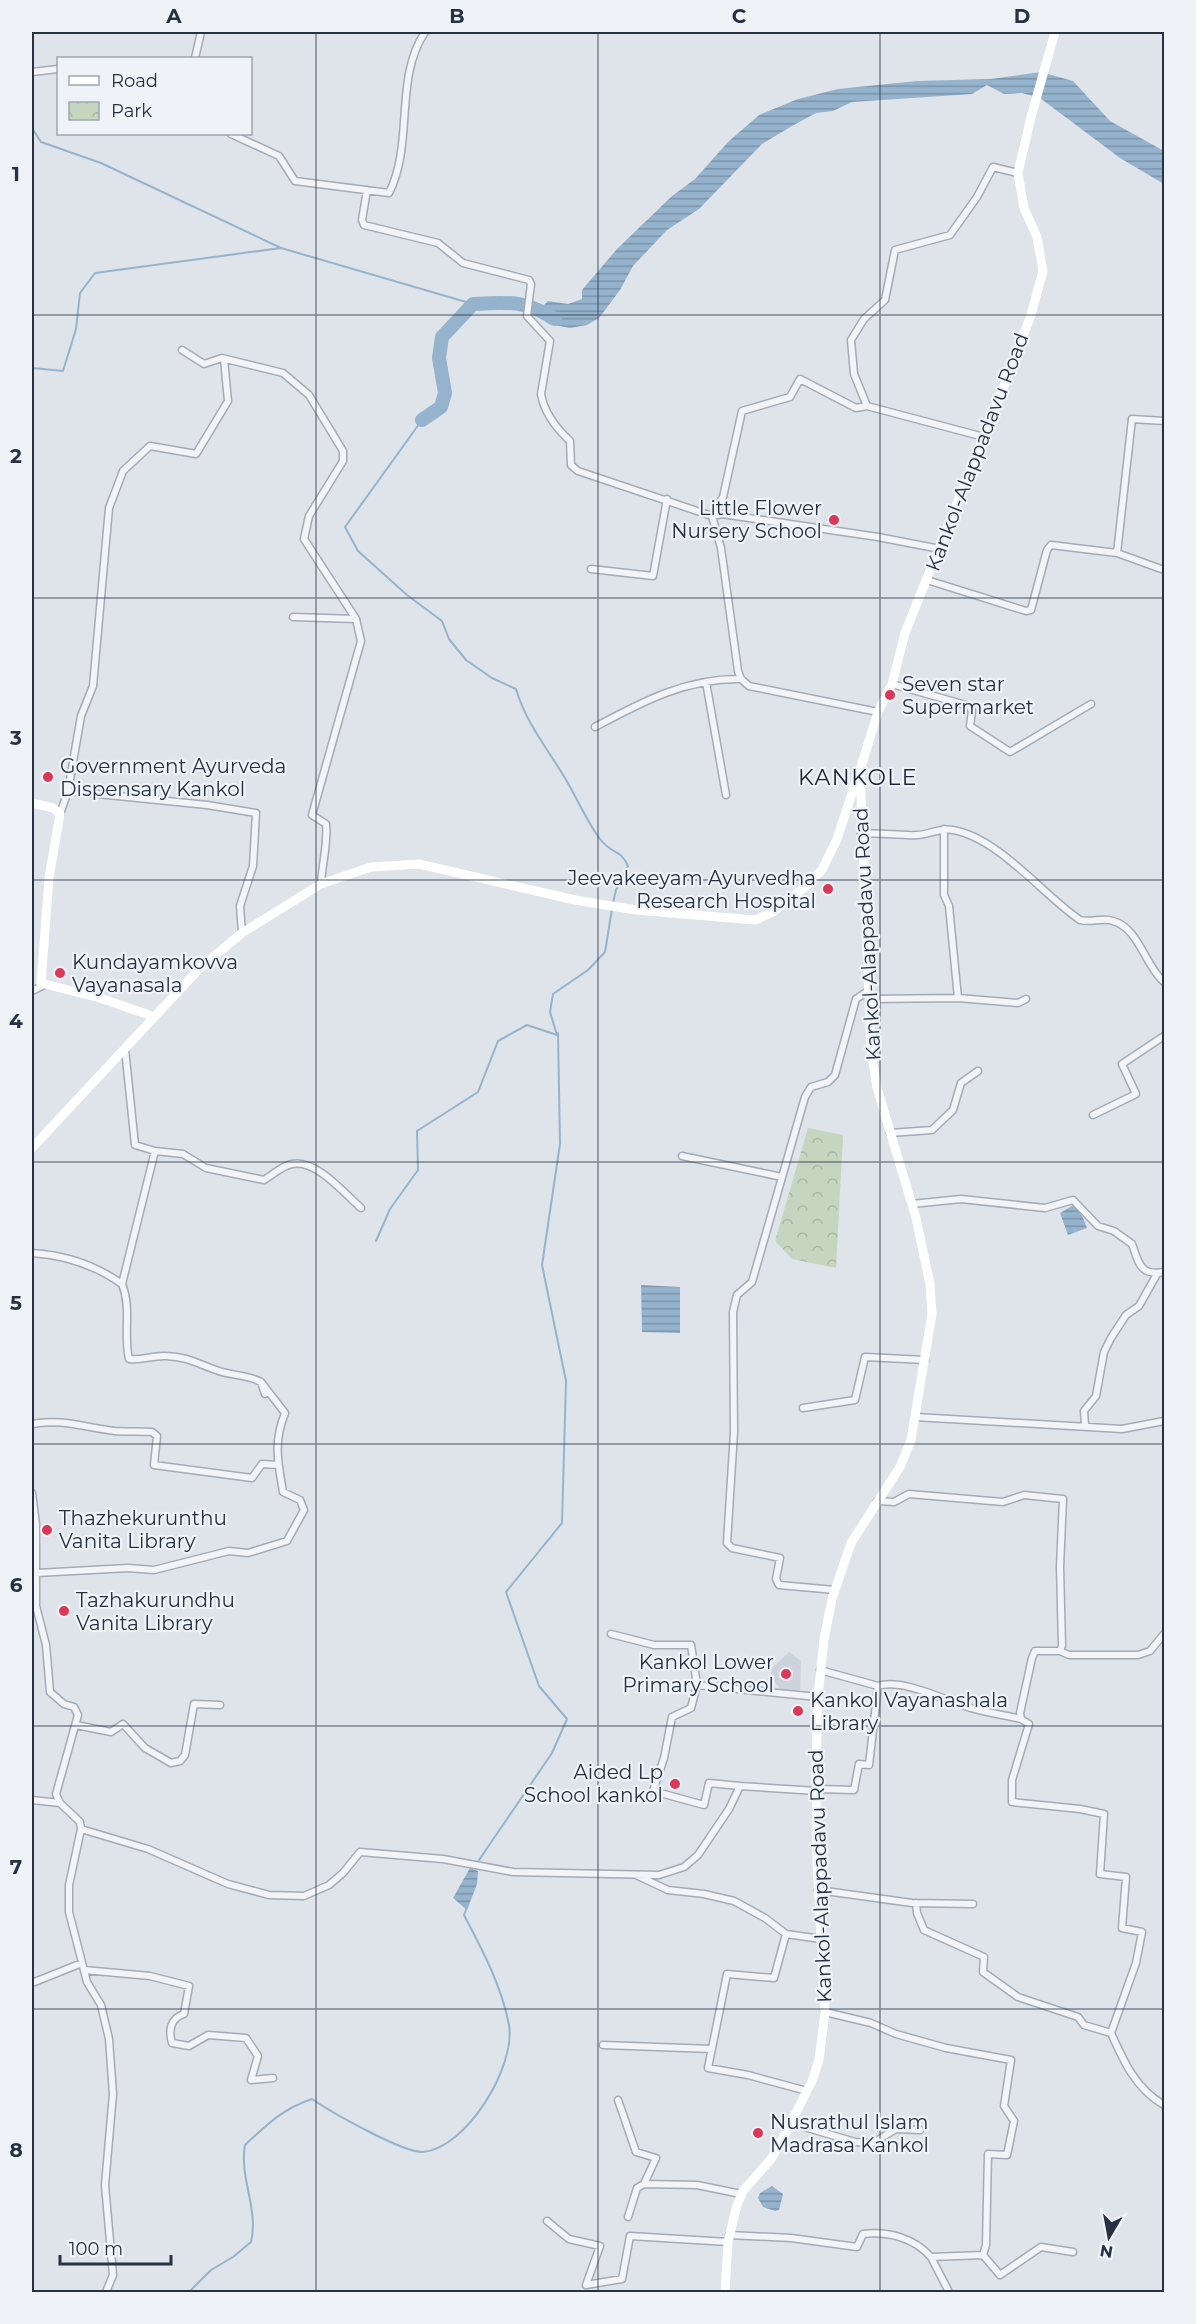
<svg xmlns="http://www.w3.org/2000/svg" width="1196" height="2324" viewBox="0 0 1196 2324" font-family="Montserrat,sans-serif">
  <defs>
    <pattern id="park-crowns" width="20" height="18" patternUnits="userSpaceOnUse" patternTransform="scale(1.5)"><rect width="20" height="18" fill="#c6d5bf"/><path d="M2 6a3 3 0 1 1 6 0M12 15a3 3 0 1 1 6 0" fill="none" stroke="#aab7a5"/></pattern>
    <pattern id="water-rules" width="6" height="5" patternUnits="userSpaceOnUse" patternTransform="scale(1.5)"><rect width="6" height="5" fill="#96b3cd"/><path d="M0 2.5h6" fill="none" stroke="#7a92a8"/></pattern>
  </defs>
  <rect width="100%" height="100%" fill="#dfe4ea"/>
  <path fill="#cdd3dc" d="M 789,1652 L 801,1661 L 800,1694 L 783,1692 L 772,1679 L 771,1669 Z"/>
  <path fill="url(#park-crowns)" d="M 808,1128 L 843,1135 L 836,1268 L 792,1259 L 775,1241 Z"/>
  <path fill="url(#water-rules)" d="M 1041,72 L 1073,81 L 1110,121 L 1164,151 L 1164,184 L 1120,158 L 1040,98 L 1022,93 L 1004,94 L 987,85 L 972,94 L 852,102 L 833,111 L 816,113 L 792,126 L 762,144 L 699,209 L 667,230 L 633,266 L 620,290 L 599,318 L 587,325 L 570,328 L 549,324 L 540,318 L 543,306 L 548,301 L 568,304 L 582,299 L 582,290 L 617,249 L 672,196 L 695,179 L 728,142 L 759,115 L 798,99 L 838,89 L 917,81 L 991,79 Z
    M 1077,1203 L 1087,1228 L 1068,1235 L 1060,1213 Z
    M 641,1285 L 680,1287 L 680,1333 L 642,1332 Z
    M 470,1868 L 478,1871 L 477,1884 L 467,1910 L 453,1898 Z
    M 772,2186 L 783,2194 L 779,2210 L 775,2211 L 763,2207 L 758,2198 L 760,2193 Z"/>
  <g fill="none" stroke-linecap="round" stroke-linejoin="round">
    <path stroke="#96b3cd" stroke-width="2" d="M 32,128 L 41,142 L 101,163 L 281,248
      M 32,368 L 63,371 L 76,329 L 80,293 L 95,273 L 281,248 L 473,304
      M 422,420 L 345,527 L 358,551 L 407,595 L 442,621 L 449,639 L 466,660 L 492,678 L 516,689 C 526,723 547,748 565,778 C 577,798 586,820 600,839 C 612,855 620,848 628,866 L 616,890 L 613,903
      M 557,1035 L 550,1012 L 553,994 L 588,970 L 605,952 L 612,909
      M 376,1241 L 390,1209 L 418,1170 L 417,1131 L 478,1092 L 498,1041 L 527,1025 L 557,1035
      M 479,1860 L 552,1753 L 567,1719 L 539,1686 L 506,1592 L 562,1523 L 566,1381 L 542,1265 L 560,1144 L 558,1033
      M 189,2292 L 211,2270 L 233,2257 L 251,2242 C 259,2209 239,2178 245,2145 C 266,2125 284,2108 312,2099 C 331,2112 403,2153 423,2152 C 467,2148 516,2066 509,2025 C 502,1987 482,1949 464,1915 L 467,1907"/>
    <path stroke="#96b3cd" stroke-width="14" d="M 422,420 L 441,407 L 445,393 L 439,358 L 442,337 L 473,304 C 508,302 525,300 555,319"/>
    <g stroke="#a4abb5" stroke-width="9">
      <path id="street" d="M 195,58 L 201,32
        M 32,72 L 58,69
        M 231,134 L 279,156 L 295,181 L 389,193 C 414,144 394,78 425,32
        M 367,190 L 362,220 L 364,225 L 438,243 L 463,263 L 529,280 L 531,284 L 527,316 L 550,341 L 541,394 C 544,412 556,428 570,441 L 571,465 L 578,471 L 712,516 L 721,548 L 738,671 L 741,679 L 749,686 L 878,712
        M 182,350 L 204,364 L 222,358 L 283,373 L 309,395 L 343,451 L 343,461 L 309,516 L 304,539 L 356,619 L 361,641 L 312,815 L 326,824 C 328,845 322,863 321,884
        M 984,437 L 867,406 L 854,374 L 851,340 L 864,319 L 885,300 L 895,250 L 950,235 L 977,197 L 993,167 L 1018,173
        M 712,516 L 723,497 L 742,411 L 790,397 L 800,379 L 856,408 L 867,406
        M 712,516 L 722,514 L 878,537 L 940,549
        M 1117,553 L 1132,419 L 1164,421
        M 591,569 L 653,576 L 667,499
        M 927,580 L 1026,611 L 1031,610 L 1047,550 L 1051,545 L 1117,553 L 1164,570
        M 293,617 L 356,619
        M 706,682 L 726,795
        M 892,684 L 969,706 L 972,711 L 970,726 L 1010,752 L 1091,704
        M 595,727 C 642,702 686,678 741,679
        M 68,791 L 81,716 L 93,686 L 109,508 L 123,471 L 150,446 L 196,454 L 228,401 L 224,359
        M 60,814 L 68,791 L 207,805 L 256,813 L 253,866 L 240,906 L 242,933
        M 861,834 C 881,832 898,836 917,835 C 929,835 940,827 953,830 C 999,838 1043,895 1080,920 C 1091,923 1103,917 1113,921 C 1139,928 1145,966 1164,982
        M 32,991 L 44,985
        M 958,998 L 1018,1003 L 1026,999
        M 868,999 L 958,998 L 949,906 L 944,895 L 944,829
        M 1093,1115 L 1136,1094 L 1122,1064 L 1164,1036
        M 890,1133 L 932,1130 L 953,1110 L 961,1083 L 978,1071
        M 155,1151 L 183,1154 L 206,1168 L 264,1180 C 273,1175 281,1166 292,1164 C 316,1159 344,1193 361,1208
        M 682,1156 L 782,1177
        M 912,1204 L 961,1199 L 1045,1208 L 1073,1200 L 1098,1226 L 1114,1231 L 1132,1244 C 1138,1260 1139,1277 1164,1272
        M 32,1253 C 65,1255 95,1265 122,1284 C 132,1309 123,1334 129,1359 C 142,1361 153,1355 166,1356 C 188,1357 196,1363 216,1370 C 231,1376 246,1374 261,1382 L 265,1394
        M 122,1284 L 155,1151 L 135,1145 L 125,1049
        M 803,1408 L 855,1400 L 865,1357 L 925,1360
        M 915,1417 L 1122,1429 L 1164,1421
        M 32,1424 C 60,1418 87,1428 115,1431 C 127,1432 140,1431 152,1432 L 157,1436 L 154,1465 L 252,1478 L 262,1464 L 278,1465
        M 1085,1425 L 1084,1411 L 1096,1396 L 1104,1352 L 1111,1338 L 1126,1315 L 1139,1306 L 1157,1274
        M 32,1493 L 36,1524 L 36,1606 L 46,1645 L 50,1692 L 64,1704 L 74,1707 L 78,1715 L 56,1794 L 60,1803 L 80,1822 L 81,1829 L 69,1885 L 69,1912 L 87,1982 L 101,2005 L 109,2039 L 113,2094 L 105,2185 L 113,2275 L 106,2292
        M 877,1501 L 894,1502 L 909,1494 L 1003,1502 L 1024,1495 L 1063,1499 L 1060,1567 L 1062,1646 L 1060,1651 L 1035,1651 L 1032,1658 L 1020,1713 L 1021,1719 L 1029,1724 L 1012,1780 L 1012,1802 L 1080,1809 L 1104,1814 L 1100,1874 L 1126,1877 L 1122,1928 L 1142,1932 L 1136,1963 L 1111,2033 L 1084,2025 L 1078,2017 L 1018,1997 L 983,1972 L 984,1957 L 924,1930 L 917,1913 L 916,1903
        M 37,1573 L 128,1568 L 154,1570 L 229,1551 L 248,1553 L 287,1541 L 304,1510 L 300,1500 L 283,1492 C 278,1462 273,1443 285,1413 L 261,1382
        M 835,1590 L 779,1585 L 776,1579 L 780,1558 L 732,1548 L 727,1543 L 734,1432 L 733,1312 L 737,1295 L 752,1282 L 805,1097 L 811,1087 L 828,1082 L 835,1075 L 856,999 L 868,991
        M 611,1634 L 654,1645 L 691,1645 L 697,1685 L 818,1697
        M 1060,1651 L 1069,1655 L 1138,1655 L 1150,1651 L 1164,1634
        M 820,1670 L 878,1686 C 903,1678 946,1701 971,1708 C 987,1713 1005,1715 1021,1719
        M 697,1685 L 691,1708 L 672,1717 L 664,1758 L 653,1791 L 704,1805 L 709,1783 L 740,1786
        M 76,1725 L 111,1732 L 123,1724 L 145,1748 L 171,1763 L 180,1761 L 185,1755 L 194,1704 L 220,1705
        M 818,1789 L 854,1790 L 859,1764 L 869,1765 L 878,1686
        M 32,1800 L 60,1803
        M 81,1829 L 148,1849 L 228,1884 L 269,1895 L 304,1896 L 329,1885 L 343,1873 L 360,1852 L 443,1859 L 513,1872 L 659,1875 L 684,1867 L 698,1855 L 729,1809 L 740,1786 L 817,1791
        M 636,1875 L 668,1890 L 704,1894 L 734,1901 L 765,1918 L 786,1934
        M 818,1890 L 912,1903 L 973,1904
        M 84,1970 L 150,1976 L 189,1986 L 184,2014 C 171,2018 168,2030 172,2043 L 189,2046 L 208,2035 L 246,2038 L 258,2056 L 251,2080 L 273,2078
        M 32,1983 L 82,1963
        M 825,2012 L 871,2023 L 896,2034 L 946,2048 L 1011,2060 L 1004,2106 L 1014,2121 L 1007,2155 L 988,2154 L 986,2245 L 983,2255 L 931,2257 L 949,2292
        M 1111,2033 C 1124,2062 1136,2089 1164,2105
        M 603,2045 L 712,2049
        M 807,2091 L 748,2075 L 708,2068 L 727,1974 L 774,1978 L 786,1934 L 821,1939
        M 618,2100 L 636,2152 L 656,2158 L 644,2184
        M 791,2123 L 855,2142 L 873,2143 L 896,2129 L 920,2130
        M 628,2217 L 637,2188 L 644,2184 L 697,2185 L 741,2194
        M 547,2221 L 569,2239 L 600,2246 L 586,2285 L 622,2279 L 630,2236 L 728,2242
        M 729,2235 L 791,2238 L 857,2247 L 863,2234 C 889,2231 914,2238 931,2257
        M 983,2255 L 1000,2275 L 1041,2247 L 1073,2252"/>
    </g>
    <use href="#street" stroke="#f2f4f8" stroke-width="6"/>
    <path stroke="#fff" stroke-width="9" d="M 32,803 L 53,808 L 60,814 L 49,878 L 41,983 L 100,998 L 152,1016
      M 32,1148 L 200,968 L 242,933 L 321,884 L 371,867 L 419,864 L 575,900 L 636,910 L 755,920 L 773,912 L 805,887 L 822,870 L 837,839 L 857,778
      M 725,2292 L 728,2242 L 737,2205 L 743,2191 L 771,2159 L 781,2142 L 812,2081 L 819,2060 L 825,2012 L 817,1862 L 816,1765 L 818,1697 L 824,1639 L 832,1599 L 851,1543 L 900,1467 L 911,1440 L 932,1314 L 930,1284 L 916,1218 L 877,1088 L 871,1050 L 860,770 L 878,712 L 892,684 L 905,633 L 1010,371 L 1031,315 L 1043,271 L 1037,237 L 1024,208 L 1018,173 L 1031,117 L 1055,32"/>
  </g>
  <path fill="none" stroke="#263243" stroke-width="1.5" stroke-opacity="0.55" d="M 316,32 L 316,2292M 598,32 L 598,2292M 880,32 L 880,2292M 32,315 L 1164,315M 32,598 L 1164,598M 32,880 L 1164,880M 32,1162 L 1164,1162M 32,1444 L 1164,1444M 32,1726 L 1164,1726M 32,2009 L 1164,2009"/>
  <g fill="#db3857" stroke="#eff3f7" stroke-width="2">
    <circle cx="834" cy="520" r="6"/>
    <circle cx="890" cy="695" r="6"/>
    <circle cx="48" cy="777" r="6"/>
    <circle cx="828" cy="889" r="6"/>
    <circle cx="60" cy="973" r="6"/>
    <circle cx="47" cy="1530" r="6"/>
    <circle cx="64" cy="1611" r="6"/>
    <circle cx="786" cy="1674" r="6"/>
    <circle cx="798" cy="1711" r="6"/>
    <circle cx="675" cy="1784" r="6"/>
    <circle cx="758" cy="2133" r="6"/>
  </g>
  <g text-anchor="middle" stroke-width="4.5" stroke-linejoin="round" paint-order="stroke">
    <g font-size="20" fill="#263243" stroke="#eff3f7">
      <text transform="translate(977 452) rotate(-69)" y="7">Kankol-Alappadavu Road</text>
      <text transform="translate(867 934) rotate(-93)" y="7">Kankol-Alappadavu Road</text>
      <text transform="translate(820 1876) rotate(-92)" y="7">Kankol-Alappadavu Road</text>
    </g>
    <g font-size="20" fill="#263243" stroke="#eff3f7" text-anchor="start">
      <text x="822" y="515" text-anchor="end">Little Flower<tspan x="822" dy="23">Nursery School</tspan></text>
      <text x="902" y="691">Seven star<tspan x="902" dy="23">Supermarket</tspan></text>
      <text x="60" y="773">Government Ayurveda<tspan x="60" dy="23">Dispensary Kankol</tspan></text>
      <text x="816" y="885" text-anchor="end">Jeevakeeyam Ayurvedha<tspan x="816" dy="23">Research Hospital</tspan></text>
      <text x="72" y="969">Kundayamkovva<tspan x="72" dy="23">Vayanasala</tspan></text>
      <text x="59" y="1525">Thazhekurunthu<tspan x="59" dy="23">Vanita Library</tspan></text>
      <text x="76" y="1607">Tazhakurundhu<tspan x="76" dy="23">Vanita Library</tspan></text>
      <text x="774" y="1669" text-anchor="end">Kankol Lower<tspan x="774" dy="23">Primary School</tspan></text>
      <text x="810" y="1707">Kankol Vayanashala<tspan x="810" dy="23">Library</tspan></text>
      <text x="663" y="1779" text-anchor="end">Aided Lp<tspan x="663" dy="23">School kankol</tspan></text>
      <text x="770" y="2129">Nusrathul Islam<tspan x="770" dy="23">Madrasa Kankol</tspan></text>
    </g>
    <g font-size="22" letter-spacing="1.5" fill="#192333" stroke="#eff3f7">
      <text x="858" y="785">KANKOLE</text>
    </g>
  </g>
  <rect width="1196" height="2324" fill="none" stroke="#eff3f7" stroke-width="66"/>
  <rect x="57" y="57" width="195" height="78" fill="#eff3f7" stroke="#9fa6af" stroke-width="1.5"/>
  <rect x="69" y="76" width="30" height="9" fill="#ffffff" stroke="#9fa6af" stroke-width="1.5"/>
  <text x="111" y="87" font-size="18" fill="#263243">Road</text>
  <rect x="69" y="102" width="30" height="18" fill="url(#park-crowns)" stroke="#9fa6af" stroke-width="1.5"/>
  <text x="111" y="117" font-size="18" fill="#263243">Park</text>
  <g transform="translate(1109 2237) rotate(190)" stroke="#eff3f7" stroke-width="4.5" paint-order="stroke">
  <path d="M0-4.5L10 22L0 15L-10 22Z" fill="#263243"/>
  <text y="-9" font-size="16" font-weight="bold" text-anchor="middle" fill="#263243">N</text>
  </g>
  <path d="M60 2255v9h111v-9" fill="none" stroke="#263243" stroke-width="3"/>
  <text x="69" y="2255" font-size="18" fill="#263243" stroke="#eff3f7" stroke-width="4.5" paint-order="stroke">100 m</text>
  <rect x="33" y="33" width="1130" height="2258" fill="none" stroke="#263243" stroke-width="2"/>
  <g font-size="20" text-anchor="middle" font-weight="bold" fill="#263243">
    <text x="174" y="23">A</text>
    <text x="457" y="23">B</text>
    <text x="739" y="23">C</text>
    <text x="1022" y="23">D</text>
    <text x="16" y="181">1</text>
    <text x="16" y="463">2</text>
    <text x="16" y="745">3</text>
    <text x="16" y="1028">4</text>
    <text x="16" y="1310">5</text>
    <text x="16" y="1592">6</text>
    <text x="16" y="1874">7</text>
    <text x="16" y="2157">8</text>
  </g>
</svg>
